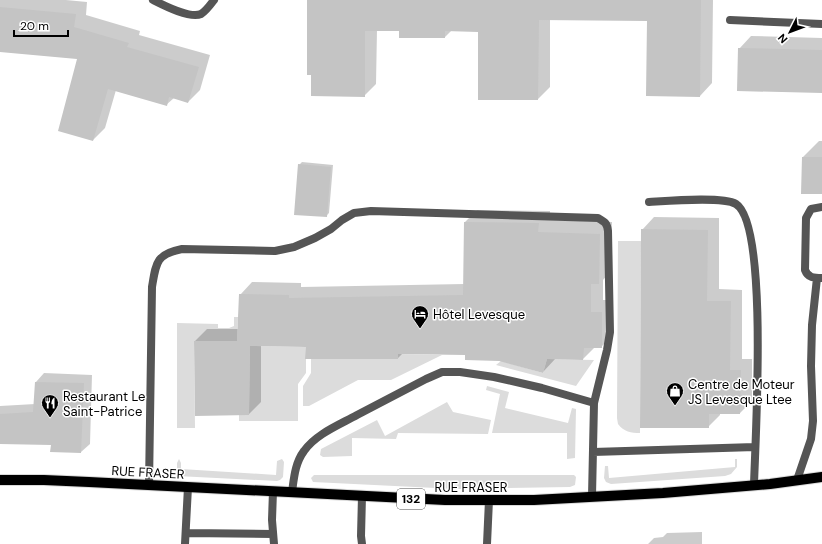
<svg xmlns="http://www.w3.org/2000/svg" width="822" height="544" viewBox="0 0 822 544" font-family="'DM Sans',sans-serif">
  <rect width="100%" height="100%" fill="#fff"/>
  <path fill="#dcdcdc" d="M 618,241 L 641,241 L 640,433 C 631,433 624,432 618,424 L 617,418 Z
    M 234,317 L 238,317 L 237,341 L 194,341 L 195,428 L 177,428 L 177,323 L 218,324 L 218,328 L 229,328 L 234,326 Z
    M 250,346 L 306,347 L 306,373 L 298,384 L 298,421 L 239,421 L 239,415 L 249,415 Z
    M 398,354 L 442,355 L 391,380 L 358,380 L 309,406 L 303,406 L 303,386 L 311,373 L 311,359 Z
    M 547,359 L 594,360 L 576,386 L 496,365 L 501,361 L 543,373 Z
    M 487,386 L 509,392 L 505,408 L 568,423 L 572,408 L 576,409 L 575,458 L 567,459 L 567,433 L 492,433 L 500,394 L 486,390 Z
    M 447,402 L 453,412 L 491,420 L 488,434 L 398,433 L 396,439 L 352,438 L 352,456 L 323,457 L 320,455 L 321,449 L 377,420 L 385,436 Z
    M 179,459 L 181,463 L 181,469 L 276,475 L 277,461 L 282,459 L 284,462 L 283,477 L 280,480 L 277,481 L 177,476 L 177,463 Z
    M 735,459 L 737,459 L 737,467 L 731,474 L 725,476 L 611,484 L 606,482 L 604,478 L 605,466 L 608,466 L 609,478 L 735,467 Z
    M 314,475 L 574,475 L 576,477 L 575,485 L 570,487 L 456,489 L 313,482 L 311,478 Z"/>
  <path fill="#0003" d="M 0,0 L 66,0 L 87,2 L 86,15 L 140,31 L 139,35 L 210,55 L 200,90 L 188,102 L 174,98 L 166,105 L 116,90 L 105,128 L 93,140 L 78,58 L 0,51 Z
    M 308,0 L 713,0 L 712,83 L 700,96 L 648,20 L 550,19 L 550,87 L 538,99 L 479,31 L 452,30 L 445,37 L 400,30 L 377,30 L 376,84 L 364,96 Z
    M 751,36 L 822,38 L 822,92 L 739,49 Z
    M 819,141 L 822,141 L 822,193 L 803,157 Z
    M 302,162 L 333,165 L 329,213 L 326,216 L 299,165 Z
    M 477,210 L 550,211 L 550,220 L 612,222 L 611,271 L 603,280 L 603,300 L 613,300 L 613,335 L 601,347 L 595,347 L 583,359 L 556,358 L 543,372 L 499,360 L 466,354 L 403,353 L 398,358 L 307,346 L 261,345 L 261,402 L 249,414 L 196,415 L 195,341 L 207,329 L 238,329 L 240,295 L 252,282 L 301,283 L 301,287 L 464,284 L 465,222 Z
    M 654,217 L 719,218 L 719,289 L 742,290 L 742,359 L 752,359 L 752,401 L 740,413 L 720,413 L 720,415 L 708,427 L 642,230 Z
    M 44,373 L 92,375 L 90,444 L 81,452 L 52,444 L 0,443 L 0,406 L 35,404 L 36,382 Z
    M 702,532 L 702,544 L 648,544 L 654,538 L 663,537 L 667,533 Z"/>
  <path fill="#c4c4c4" d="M 307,0 L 701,0 L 700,97 L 646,96 L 647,21 L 539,20 L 538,100 L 478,100 L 478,32 L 445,31 L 445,38 L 399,38 L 399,31 L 365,31 L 365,97 L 311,96 L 311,75 L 307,75 Z
    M 0,7 L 76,14 L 74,27 L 129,43 L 127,47 L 199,67 L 188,103 L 169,97 L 167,106 L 108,89 L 93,141 L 58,131 L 77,59 L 0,52 Z
    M 738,48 L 822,50 L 822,93 L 737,91 Z
    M 802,157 L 822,157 L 822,194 L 801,194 Z
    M 298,164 L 331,167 L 327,217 L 294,215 Z
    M 464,222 L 539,223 L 538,232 L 600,234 L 599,284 L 591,284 L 591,312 L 602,312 L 602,348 L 584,348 L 583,360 L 547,359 L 543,373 L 499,361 L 465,360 L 465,355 L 398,354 L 398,359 L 305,359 L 306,347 L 250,346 L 249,415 L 195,416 L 194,341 L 237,341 L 239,294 L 289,295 L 289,298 L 463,295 Z
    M 641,229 L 708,230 L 707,301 L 731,301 L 730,370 L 741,370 L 740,414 L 709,414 L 709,428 L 640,428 Z
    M 35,382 L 84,383 L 81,453 L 50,452 L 51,445 L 0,444 L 0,414 L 33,412 Z"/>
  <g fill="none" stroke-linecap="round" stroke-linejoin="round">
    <g stroke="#dbdbdb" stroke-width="12">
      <path id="primary" d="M 0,480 L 44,480 L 89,482 L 445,500 L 534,500 L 663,493 L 770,484 L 822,477"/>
    </g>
    <path stroke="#555" stroke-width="8" d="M 153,0 C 163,5 190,19 201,14 C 206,11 211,4 214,0
      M 730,20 L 822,24
      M 649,202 C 666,201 723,196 736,204 C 769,225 755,442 754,485
      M 822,207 L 811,209 L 806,218 L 805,270 C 808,278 814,278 822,278
      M 593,452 L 755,447
      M 797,480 L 811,439 L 813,421 L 811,366 L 812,325 L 817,278
      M 149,485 L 152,287 C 156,263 156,254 182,249 L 275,251 L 294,247 L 315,238 L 331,229 L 342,220 L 354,213 L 371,211 L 598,218 C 605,222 607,223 608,231 L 610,332 L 607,350 L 594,403
      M 273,491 L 272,520 L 274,544
      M 292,492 C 294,478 295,463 304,451 C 316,434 339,425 357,415 C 380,403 403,391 426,379 L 442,372 L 460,372 L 494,377 L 542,388 L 594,403 L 592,496
      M 186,533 L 273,534
      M 185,544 L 188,487
      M 362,544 L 361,536 L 362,496
      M 487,544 L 489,500"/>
    <use href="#primary" stroke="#000" stroke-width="10"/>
  </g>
  <defs>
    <g id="hotel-pin" transform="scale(0.9)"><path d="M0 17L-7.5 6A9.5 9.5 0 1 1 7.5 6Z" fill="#000" stroke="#fff"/><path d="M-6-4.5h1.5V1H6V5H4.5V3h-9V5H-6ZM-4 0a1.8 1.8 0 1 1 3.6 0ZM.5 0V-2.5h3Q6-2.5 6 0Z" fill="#fff"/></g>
    <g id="shop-pin" transform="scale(0.9)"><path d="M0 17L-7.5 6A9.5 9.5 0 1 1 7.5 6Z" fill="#000" stroke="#fff"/><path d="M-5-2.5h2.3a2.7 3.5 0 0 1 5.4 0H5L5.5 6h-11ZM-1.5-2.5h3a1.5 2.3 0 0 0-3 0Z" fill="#fff"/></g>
    <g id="restaurant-pin" transform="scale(0.9)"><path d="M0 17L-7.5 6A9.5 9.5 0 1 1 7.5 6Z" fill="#000" stroke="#fff"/><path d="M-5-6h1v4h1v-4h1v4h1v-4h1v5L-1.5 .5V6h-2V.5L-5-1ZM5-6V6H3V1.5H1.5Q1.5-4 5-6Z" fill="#fff"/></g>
  </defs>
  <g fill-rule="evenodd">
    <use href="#hotel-pin" x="420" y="314"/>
    <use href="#shop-pin" x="675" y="391"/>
    <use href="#restaurant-pin" x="50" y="403"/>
  </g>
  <g text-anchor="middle" stroke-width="3" stroke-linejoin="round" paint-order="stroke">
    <rect fill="#fff" stroke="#4c4c4c" stroke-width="1" x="397" y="489" width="28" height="20" rx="3"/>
    <g font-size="12" font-weight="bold" fill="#000">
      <text x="411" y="503">132</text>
    </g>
    <g font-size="13" fill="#000" stroke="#fff" text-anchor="start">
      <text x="433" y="319">Hôtel Levesque</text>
      <text x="688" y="389">Centre de Moteur<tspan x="688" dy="15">JS Levesque Ltee</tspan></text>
      <text x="63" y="401">Restaurant Le<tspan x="63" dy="15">Saint-Patrice</tspan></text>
    </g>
    <g font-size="13" fill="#000" stroke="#fff">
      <text transform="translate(148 472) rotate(3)" y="5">RUE FRASER</text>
      <text x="471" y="492">RUE FRASER</text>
    </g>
  </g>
  <g transform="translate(790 32) rotate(228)" stroke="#ffffff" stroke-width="3" paint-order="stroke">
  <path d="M0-3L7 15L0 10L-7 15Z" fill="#000000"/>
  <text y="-6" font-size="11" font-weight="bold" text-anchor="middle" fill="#000000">N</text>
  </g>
  <path d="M14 30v6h54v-6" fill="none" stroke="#000000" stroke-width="2"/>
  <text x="20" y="30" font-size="12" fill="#000000" stroke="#ffffff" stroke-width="3" paint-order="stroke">20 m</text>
</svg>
